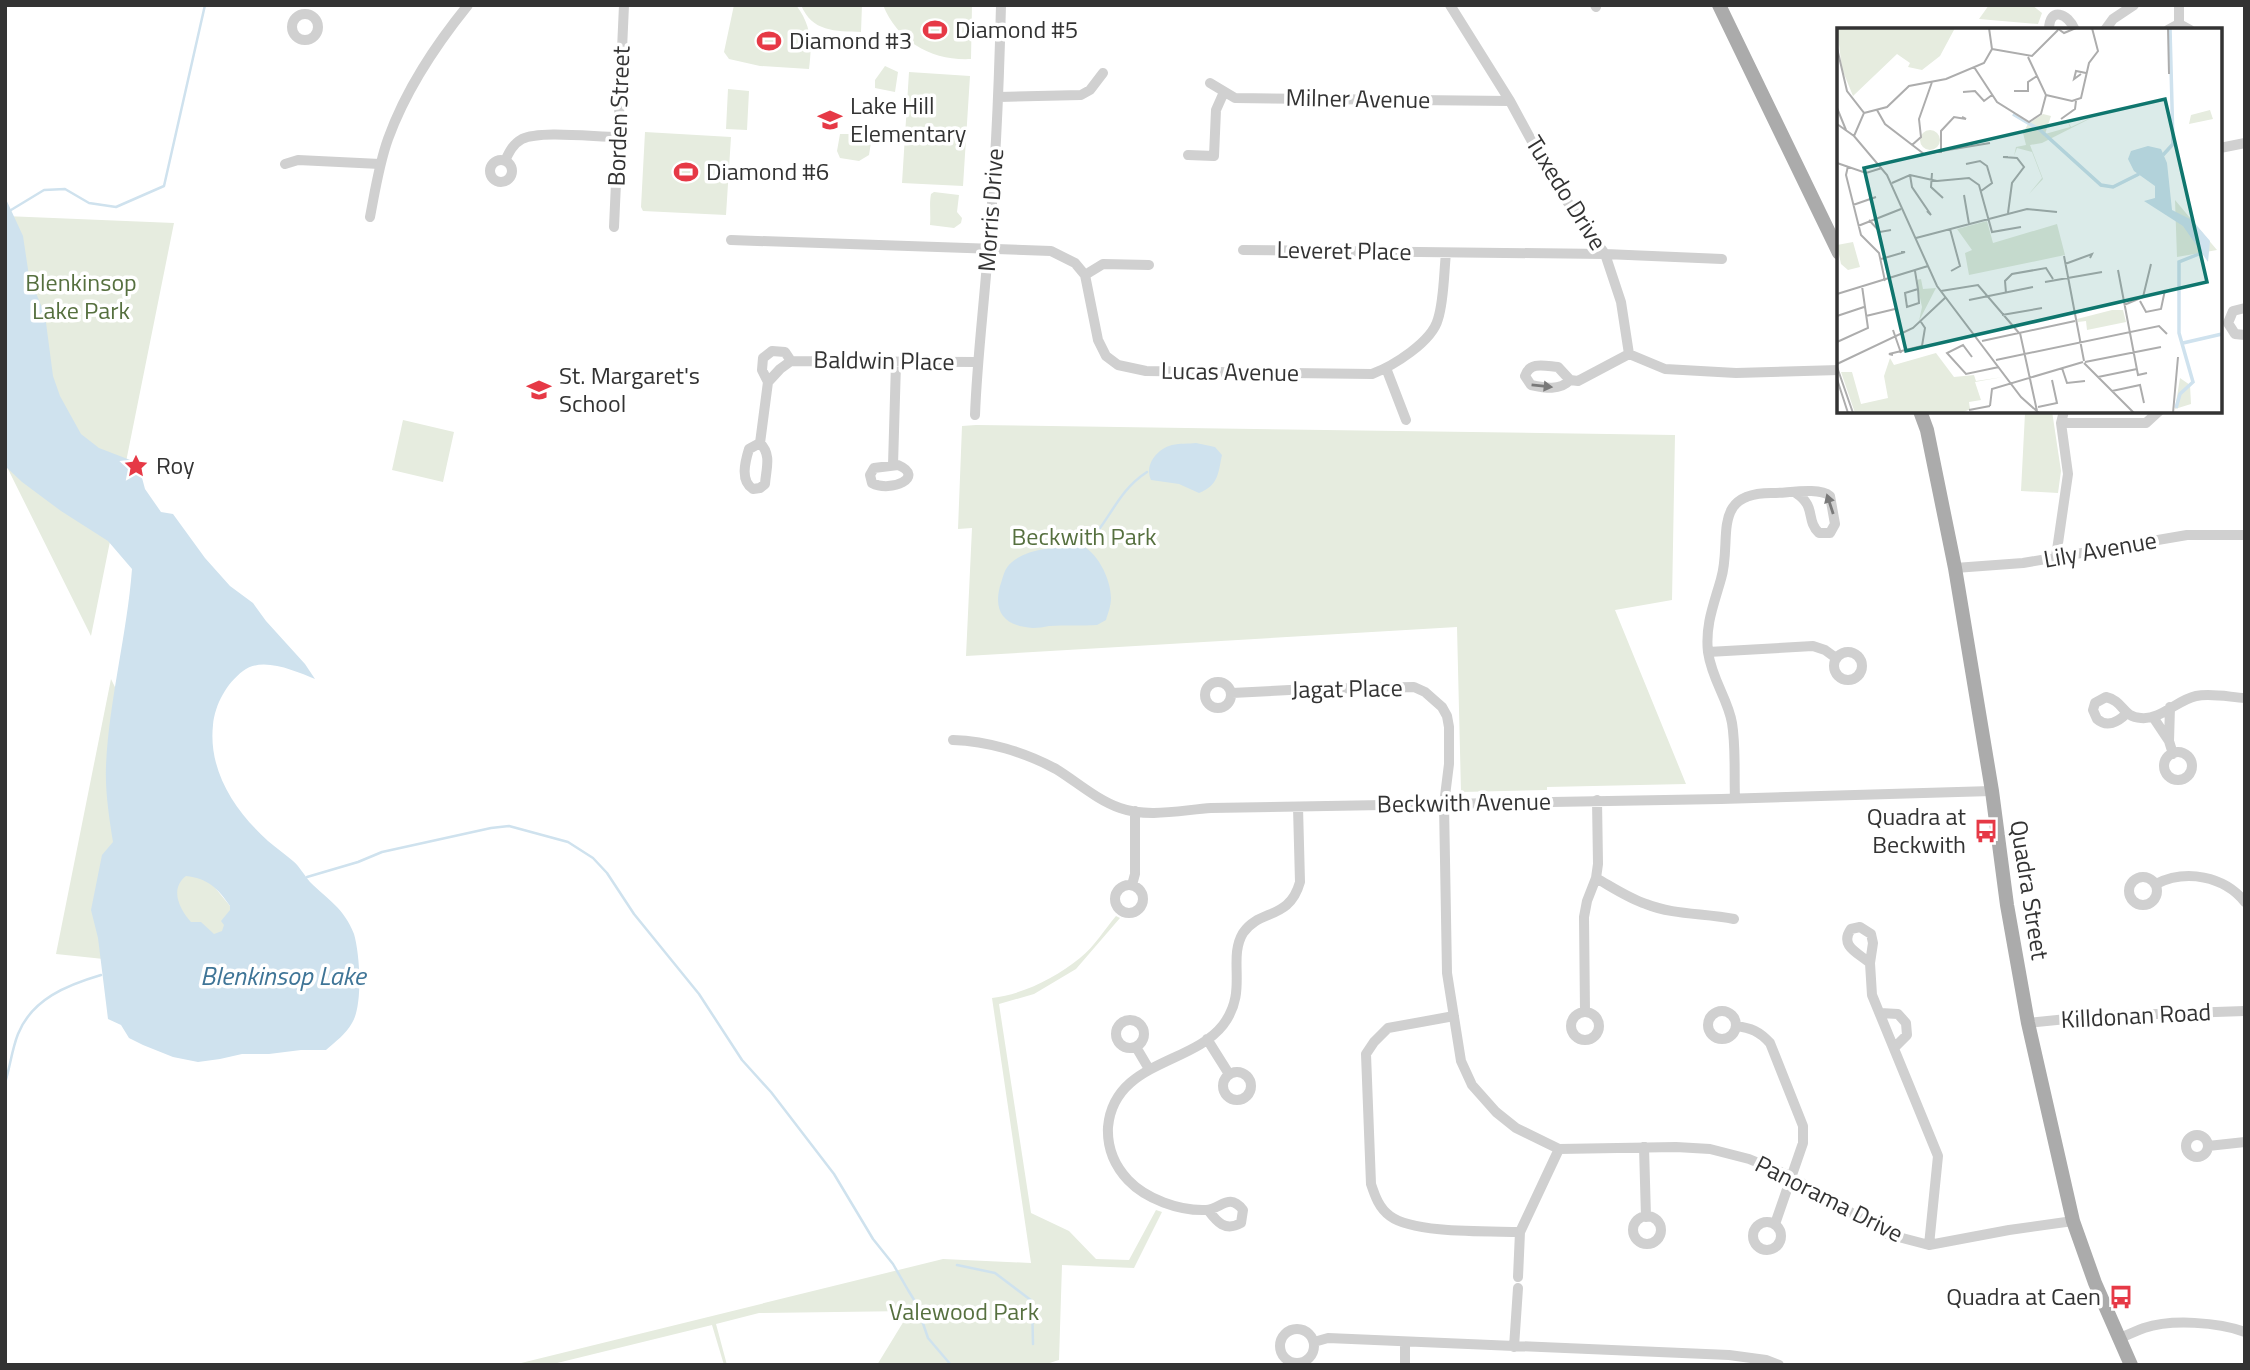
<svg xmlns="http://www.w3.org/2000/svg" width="2250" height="1370" viewBox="0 0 2250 1370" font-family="'Titillium Web',sans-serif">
  <rect width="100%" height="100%" fill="#fff"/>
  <path fill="#e6ecdf" d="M 734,5 L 796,5 C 812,26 812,45 809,69 L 760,66 L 729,59 L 724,52 Z
    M 801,5 L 862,5 L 861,32 C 835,31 812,32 801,5 Z
    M 883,5 L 972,5 L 971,59 C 932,61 898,42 883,5 Z
    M 1989,5 L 2032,5 L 2042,13 L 2038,24 L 1979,19 Z
    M 885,66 L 898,72 L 895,92 L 875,88 L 875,80 Z
    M 909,72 L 970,76 L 963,186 L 902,183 Z
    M 728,89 L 749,91 L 747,130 L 726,129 Z
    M 866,126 L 872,136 L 869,155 L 859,161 L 840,158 L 837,151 L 840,134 L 861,134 Z
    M 645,132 L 731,137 L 726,215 L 643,211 L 641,207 Z
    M 934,192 L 959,195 L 957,212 L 962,218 L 961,223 L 954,228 L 930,225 C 931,214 929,205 931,194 Z
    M 5,216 L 174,223 L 91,636 L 5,463 Z
    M 1937,411 L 2052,411 L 2061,471 L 2058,493 L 2021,491 L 2025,413 L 1938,414 Z
    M 403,420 L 454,432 L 443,482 L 392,470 Z
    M 976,425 L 1675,435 L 1672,600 L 1615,610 L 1686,784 L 1547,787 L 1547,790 L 1461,792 L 1457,627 L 966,656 L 972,528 L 958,529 L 962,426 Z
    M 111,679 L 212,884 L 230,906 L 230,910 L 256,975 L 56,954 Z
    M 1116,916 L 1120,918 L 1076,969 L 1034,994 L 999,1004 L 1031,1213 L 1069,1231 L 1096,1259 L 1129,1260 L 1156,1210 L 1162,1212 L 1134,1268 L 1062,1265 L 1059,1360 L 1043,1365 L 877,1365 L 910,1311 L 759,1313 L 716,1324 L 727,1365 L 724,1365 L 712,1325 L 549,1365 L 513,1365 L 943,1259 L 1031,1263 L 992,998 C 1024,994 1055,978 1080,958 C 1094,947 1105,929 1116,916 Z"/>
  <path fill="#cfe2ee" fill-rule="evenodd" d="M 5,197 L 23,236 L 29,276 L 45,315 L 53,376 L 60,396 L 81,434 L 99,448 L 138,463 L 145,489 L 161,512 L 173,514 L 205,558 L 230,586 L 253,603 L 266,621 L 305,664 L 315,679 C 295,671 262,656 243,671 C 227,683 215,704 213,725 C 208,771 235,811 268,841 C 276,848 285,854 293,861 C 300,867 304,875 310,882 C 328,900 344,908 354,934 C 360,954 363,1006 352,1023 C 346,1034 335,1042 326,1050 L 301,1050 L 269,1054 L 242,1054 L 220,1059 L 198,1062 L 173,1057 L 143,1045 L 129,1038 L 121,1025 L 108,1019 L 98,938 L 91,910 L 102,855 L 113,842 C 109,817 105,791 106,766 C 109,700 127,635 132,569 L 108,541 L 61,511 L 22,482 L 5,466 ZM 186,876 C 207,878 218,888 230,906 L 230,910 L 221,921 L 224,925 L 222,931 L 214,934 L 201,922 L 191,922 C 180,910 169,889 186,876 Z
    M 1196,443 L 1215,447 L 1222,455 C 1218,473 1219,485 1199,493 L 1179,484 L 1151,480 C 1144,465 1157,449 1172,445 C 1180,443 1189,444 1196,443 Z
    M 1078,544 C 1097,550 1111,579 1111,598 C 1111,606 1108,613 1106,620 L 1097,625 C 1081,626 1065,625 1049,626 C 1044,627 1038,628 1033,628 C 1005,626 993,613 1000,586 C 1003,578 1004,568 1012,562 C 1030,547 1056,549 1078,544 Z"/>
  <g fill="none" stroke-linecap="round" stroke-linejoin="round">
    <path stroke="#cfe2ee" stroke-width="2.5" d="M 11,210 L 44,190 L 65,189 L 89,203 L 116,207 L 164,186 L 205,5
      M 1085,546 C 1110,522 1116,492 1147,472
      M 307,877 L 358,862 L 382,852 L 491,828 L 509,826 L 568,842 L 593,858 L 607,873 L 634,914 L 699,994 L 742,1060 L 771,1092 L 834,1174 L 873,1239 L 893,1264 L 908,1290 L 916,1303 L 928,1338 L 951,1365
      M 5,1083 C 10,1067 12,1049 18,1034 C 32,999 67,985 101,975
      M 957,1265 L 995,1273 L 1032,1301 L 1033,1344"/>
    <path stroke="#d0d0d0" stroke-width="10" d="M 1450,5 L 1510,101 L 1556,186 L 1605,254 L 1621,302 L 1629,354 L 1665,369 L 1736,373 L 1839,370
      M 1595,5 L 1596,7
      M 2179,5 L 2179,24
      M292 27a13 13 0 1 1 26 0a13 13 0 1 1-26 0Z
      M 2049,30 C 2049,6 2068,13 2075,30
      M 2105,30 L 2113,19 L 2134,5
      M 2168,30 L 2179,24 L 2190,30
      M 1210,83 L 1235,98 L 1510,101
      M 999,97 L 1081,95 L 1090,90 L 1103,73
      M 2220,148 L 2245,143
      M 1188,155 L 1214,156 L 1216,110 L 1224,92
      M490 171a11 11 0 1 1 22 0a11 11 0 1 1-22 0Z
      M 505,161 C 509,152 513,144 522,139 C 540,130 595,137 618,137
      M 285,164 L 298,160 L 380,164
      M 370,217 C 375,191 379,164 388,139 C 406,89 435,46 468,5
      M 614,227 L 624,5
      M 731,240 L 1051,251 L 1075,263 L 1085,275 L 1098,340 L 1106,356 L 1118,365 L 1146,371 L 1372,374 C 1393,366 1432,342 1438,319 C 1444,301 1444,271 1446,253
      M 1243,250 L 1605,254 L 1722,259
      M 1085,275 L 1103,264 L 1149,265
      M 2245,308 L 2233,311 L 2228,323 L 2235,334 L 2245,335
      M 791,361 L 785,352 L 772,351 L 763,358 L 762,370 L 768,382 L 780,369 L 791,361 L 977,362
      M 1386,368 L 1406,420
      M 1570,380 L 1558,367 C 1545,366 1530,361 1525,376 L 1531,385 C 1545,388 1560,391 1570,380 L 1578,381 L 1629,354
      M 975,415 C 977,360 984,306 988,250 C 996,169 999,87 1001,5
      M 2061,423 L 2146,423 L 2159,411
      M 760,443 C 772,455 766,469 765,484 L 760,488 L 753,489 C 740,481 745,462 749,449 Z
      M 760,443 L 768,382
      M 893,465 L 896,363
      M 898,465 C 926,477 891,493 872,483 L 870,475 L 874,468 Z
      M 2056,557 L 2068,474 L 2061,423 L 2064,411
      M 1955,568 L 2023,563 L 2187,535 L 2245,535
      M 1708,652 L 1813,646 L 1825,650 L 1836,658
      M1834 666a14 14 0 1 1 28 0a14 14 0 1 1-28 0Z
      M1205 695a13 13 0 1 1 26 0a13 13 0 1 1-26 0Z
      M 1232,693 L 1309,689 L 1414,687 L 1425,692 L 1442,707 L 1447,716 L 1449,727 L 1449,764 L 1444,804 L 1447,973 L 1461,1061 L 1472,1085 L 1496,1112 L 1516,1128 L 1559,1149 L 1676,1147 L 1710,1149 L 1749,1159 L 1790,1176 L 1887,1234 L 1929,1245 L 2009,1230 L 2073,1221
      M 2126,714 C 2118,722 2107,728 2097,719 L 2093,710 L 2095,703 L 2106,697 C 2124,701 2122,717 2141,718 C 2161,720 2177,700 2196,696 C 2211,693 2229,697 2245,698
      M 2153,717 L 2169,741 L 2173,754
      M 953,740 C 987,741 1025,752 1056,769 C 1077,782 1097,800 1120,808 C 1148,818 1182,810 1211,808 L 1721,799 L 1992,791
      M 2169,741 L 2170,707
      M2164 766a14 14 0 1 1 28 0a14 14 0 1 1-28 0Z
      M 1735,798 C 1734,774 1736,747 1732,723 C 1728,699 1712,680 1708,652 C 1705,625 1714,604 1721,579 C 1733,540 1709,492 1773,493 C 1788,493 1819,487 1830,496 L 1835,524 L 1830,533 L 1819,533 C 1805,519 1817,507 1796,493
      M2129 891a14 14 0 1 1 28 0a14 14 0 1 1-28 0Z
      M 1596,878 C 1612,887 1628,898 1646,904 C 1673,915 1705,913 1734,919
      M 2156,884 C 2186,869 2224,876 2245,902
      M 1132,885 L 1135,874 L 1135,811
      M1115 899a14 14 0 1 1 28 0a14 14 0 1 1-28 0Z
      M 1870,963 C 1858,953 1839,946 1851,929 L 1860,927 L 1871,934 L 1873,943 L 1870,963 L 1872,995 L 1938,1156 L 1929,1245
      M1708 1025a14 14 0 1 1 28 0a14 14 0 1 1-28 0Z
      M 1585,1012 L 1584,917 L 1587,901 L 1596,878 L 1598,864 L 1597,800
      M1571 1026a14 14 0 1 1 28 0a14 14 0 1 1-28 0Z
      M 1880,1013 L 1898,1014 L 1906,1023 L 1907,1035 L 1894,1048
      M 1454,1016 L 1388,1028 L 1374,1042 L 1366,1054 L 1371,1184 C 1375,1196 1379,1208 1390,1216 C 1414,1234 1489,1231 1520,1232
      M1116 1034a14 14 0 1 1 28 0a14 14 0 1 1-28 0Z
      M 2028,1023 L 2097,1016 L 2245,1011
      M 1736,1026 C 1751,1028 1759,1031 1770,1043 L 1803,1126 L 1803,1143 L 1775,1224
      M 1207,1039 L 1229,1074
      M 1136,1047 L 1149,1069
      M1223 1086a14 14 0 1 1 28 0a14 14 0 1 1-28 0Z
      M2186 1146a11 11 0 1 1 22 0a11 11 0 1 1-22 0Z
      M 2208,1146 L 2245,1142
      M 1644,1147 L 1646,1217
      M 1208,1210 C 1217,1222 1225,1232 1241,1223 L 1243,1210 C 1229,1192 1221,1209 1206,1210 C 1179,1211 1146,1199 1128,1180 C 1114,1165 1107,1147 1108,1127 C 1114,1061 1192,1065 1223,1025 C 1249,991 1227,960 1243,933 C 1260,908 1289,921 1300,882 L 1298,807
      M1633 1230a14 14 0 1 1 28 0a14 14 0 1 1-28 0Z
      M1753 1236a14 14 0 1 1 28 0a14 14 0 1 1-28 0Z
      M 1518,1277 L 1520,1232 L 1559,1149
      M1280 1346a17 17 0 1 1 34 0a17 17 0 1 1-34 0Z
      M 2118,1339 C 2127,1335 2136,1331 2144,1328 C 2171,1319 2218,1322 2245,1332
      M 1314,1342 L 1328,1338 L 1729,1355 L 1766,1360 L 1779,1365
      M 1514,1347 L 1518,1288
      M 1405,1365 L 1405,1342"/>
    <path stroke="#ababab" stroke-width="14" d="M 1719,5 L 1839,253
      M 1920,411 L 1927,430 L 1955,568 L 1992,791 L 2007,905 L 2028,1023 L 2073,1221 L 2095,1283 L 2131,1365"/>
  </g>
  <defs><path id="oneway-solid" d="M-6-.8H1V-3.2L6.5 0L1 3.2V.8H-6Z" transform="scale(1.75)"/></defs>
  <g fill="#7a7a7a">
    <use href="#oneway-solid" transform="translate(1542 386) rotate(6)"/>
    <use href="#oneway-solid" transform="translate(1830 504) rotate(-108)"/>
  </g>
  <defs>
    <g id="stadium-bare" transform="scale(1.89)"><path d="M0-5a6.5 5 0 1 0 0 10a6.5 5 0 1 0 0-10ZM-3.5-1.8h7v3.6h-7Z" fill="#e63946" stroke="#fff" stroke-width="2.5" paint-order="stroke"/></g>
    <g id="school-bare" transform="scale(1.89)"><path d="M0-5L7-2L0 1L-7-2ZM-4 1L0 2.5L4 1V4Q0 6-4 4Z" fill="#e63946" stroke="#fff" stroke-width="2.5" paint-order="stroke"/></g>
    <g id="sight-bare" transform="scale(1.89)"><path d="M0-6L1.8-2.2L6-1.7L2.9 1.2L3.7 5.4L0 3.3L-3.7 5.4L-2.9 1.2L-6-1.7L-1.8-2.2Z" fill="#e63946" stroke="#fff" stroke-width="2.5" paint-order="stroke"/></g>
    <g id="bus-bare" transform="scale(1.89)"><path d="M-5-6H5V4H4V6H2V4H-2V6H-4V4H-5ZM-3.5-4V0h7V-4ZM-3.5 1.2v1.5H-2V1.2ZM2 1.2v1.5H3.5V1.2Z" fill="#e63946" stroke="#fff" stroke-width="2.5" paint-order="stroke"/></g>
  </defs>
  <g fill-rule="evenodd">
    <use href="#stadium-bare" x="935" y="30"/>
    <use href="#stadium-bare" x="769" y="41"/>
    <use href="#school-bare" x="830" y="120"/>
    <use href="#stadium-bare" x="686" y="172"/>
    <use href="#school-bare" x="539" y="390"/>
    <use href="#sight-bare" x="136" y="466"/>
    <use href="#bus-bare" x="1986" y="831"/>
    <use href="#bus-bare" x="2121" y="1297"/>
  </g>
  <g text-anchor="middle" stroke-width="7" stroke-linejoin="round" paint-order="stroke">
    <g font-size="24" fill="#333" stroke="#fff" text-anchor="start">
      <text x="955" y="38">Diamond #5</text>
      <text x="789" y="49">Diamond #3</text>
      <text x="850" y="114">Lake Hill<tspan x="850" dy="28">Elementary</tspan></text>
      <text x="706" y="180">Diamond #6</text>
      <text x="559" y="384">St. Margaret's<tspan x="559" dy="28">School</tspan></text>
      <text x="156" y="474">Roy</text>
      <text x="1966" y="825" text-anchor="end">Quadra at<tspan x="1966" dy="28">Beckwith</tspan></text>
      <text x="2101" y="1305" text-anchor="end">Quadra at Caen</text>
    </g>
    <g font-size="24" fill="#333" stroke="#fff">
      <text transform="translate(1358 99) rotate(1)" y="8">Milner Avenue</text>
      <text transform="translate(619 116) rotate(-88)" y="8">Borden Street</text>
      <text transform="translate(1566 193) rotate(58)" y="8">Tuxedo Drive</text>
      <text transform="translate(991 210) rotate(-86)" y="8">Morris Drive</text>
      <text transform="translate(1344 251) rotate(1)" y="8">Leveret Place</text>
      <text transform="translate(884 361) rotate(1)" y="8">Baldwin Place</text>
      <text transform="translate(1230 372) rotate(1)" y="8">Lucas Avenue</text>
      <text transform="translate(2100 550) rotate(-10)" y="8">Lily Avenue</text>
      <text transform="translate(1347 689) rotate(-1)" y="8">Jagat Place</text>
      <text transform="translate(1464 803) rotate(-1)" y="8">Beckwith Avenue</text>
      <text transform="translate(2029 890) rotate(81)" y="8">Quadra Street</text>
      <text transform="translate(2136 1016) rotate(-3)" y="8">Killdonan Road</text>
      <text transform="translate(1829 1199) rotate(27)" y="8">Panorama Drive</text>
    </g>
    <g font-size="24" fill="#56703f" stroke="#fff">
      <text x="81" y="291">Blenkinsop<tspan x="81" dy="28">Lake Park</tspan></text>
      <text x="1084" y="545">Beckwith Park</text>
      <text x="964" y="1320">Valewood Park</text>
    </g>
    <g font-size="26" font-style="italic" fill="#3f7597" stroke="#fff">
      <text x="283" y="985">Blenkinsop Lake</text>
    </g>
  </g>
  <g transform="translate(1837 28)">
    <rect width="385" height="385" fill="#fff"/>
    <path d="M 0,0 L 118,0 L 103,28 L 85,42 L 71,39 L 73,35 L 60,26 L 16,68 L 5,41 ZM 373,82 L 376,91 L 352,96 L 354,87 ZM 268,83 L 205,115 L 193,117 L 206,151 L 192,166 L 205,150 L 195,124 L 180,120 L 177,128 L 179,119 L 189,117 L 186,105 L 191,96 L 206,86 L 214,88 L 208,106 L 233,99 L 230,92 L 234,99 ZM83 112a10 10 0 1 1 20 0a10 10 0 1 1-20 0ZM 338,172 L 380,222 L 340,229 ZM 150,193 L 156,215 L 220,196 L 228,227 L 132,247 L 128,225 L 135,222 L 120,201 ZM 16,214 L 23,239 L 11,242 L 4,236 L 0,217 ZM 84,251 L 86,261 L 99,260 L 82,293 L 85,279 L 79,252 ZM 275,282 L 286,282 L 289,294 L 250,302 L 249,293 L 241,294 L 240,291 ZM 99,325 L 117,349 L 137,347 L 139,353 L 166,349 L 138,354 L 144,372 L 132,374 L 133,381 L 125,385 L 18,385 L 4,344 L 15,344 L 24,376 L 51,370 L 47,348 L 53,330 L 57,337 ZM 343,350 L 353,357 L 354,376 L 338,381 Z" fill="#e6ecdf"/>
    <path d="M 311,118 L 324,121 L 330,135 L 335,182 L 355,192 L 373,213 L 371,234 L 346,198 L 307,173 L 318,170 L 318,158 L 297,143 L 291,131 L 294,123 Z" fill="#cfe2ee"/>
    <path fill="none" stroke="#cfe2ee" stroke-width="3.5" d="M 176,86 L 203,102 L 264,157 L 276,159 L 302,146M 326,127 L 336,116 L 333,0M 346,315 L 385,306M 339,380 L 343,366 L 356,354 L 342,305 L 342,234 L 362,226"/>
    <path fill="none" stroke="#adadad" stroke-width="2" d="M 220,0 L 227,5 L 239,0M 331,0 L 332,46M 0,20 L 10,63 L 27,85 L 17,108M 155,21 L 195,28 L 221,2M 137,39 L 160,74 L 192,94 L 204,86 L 209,67 L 191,29M 244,46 L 237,51 L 239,43 L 249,45M 177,63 L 191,63 L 191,54 L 200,48M 126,64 L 138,63 L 147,73 L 155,67M 209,67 L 235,73 L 244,70 L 252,35 L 261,23 L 255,0M 0,80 L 9,102M 40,82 L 48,96 L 87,126 L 153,115M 27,85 L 50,79 L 72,58 L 109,51 L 147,35 L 155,21 L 152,0M 224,91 L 238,81 L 239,73M 0,96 L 17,108 L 50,147 L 100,258 L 184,369 L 202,385M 75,117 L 84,109 L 82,91 L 95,54M 104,125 L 104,103 L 117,89 L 129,91 L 125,89M 171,129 L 166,129 L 180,130 L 187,139 L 175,155 L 171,185M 0,135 L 29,145 L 45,140M 129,136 L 143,133 L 150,138 L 155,155 L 144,163M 11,138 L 9,147 L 24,207 L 42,225 L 48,253M 95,145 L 94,159 L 106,170M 73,147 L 75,159 L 94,187 L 90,183M 55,155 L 73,147 L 100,153 L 132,150 L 142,157 L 155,204 L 184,199M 127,167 L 132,196M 16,177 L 39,169M 32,192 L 43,204 L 54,202M 21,198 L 64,181M 113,201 L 123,238 L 114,243M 79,210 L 190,181 L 220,184M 227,228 L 247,333M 44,231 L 68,224 L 64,224M 228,236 L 255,226 L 253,230M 281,242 L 301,347 L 310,345M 78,243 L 81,261 L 82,275 L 70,279 L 68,265 L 81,261M 208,254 L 265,244M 104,263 L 141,257 L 182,305M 169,265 L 168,253 L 175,246 L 209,240 L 216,251M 0,266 L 91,238M 132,272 L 196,259M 303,273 L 309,284 L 324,281 L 328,262M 287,277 L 306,269 L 314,236M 165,287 L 205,280M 0,288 L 27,279M 29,288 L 58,281M 56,302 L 64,325M 183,305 L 200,383M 145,313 L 238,293M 0,314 L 31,300 L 25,258M 56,327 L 52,326 L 85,318 L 88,300 L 84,294M 135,329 L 126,317 L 110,325 L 129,346 L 162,339M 159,332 L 322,298 L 330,306M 248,334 L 324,319M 247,335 L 297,385M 0,336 L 76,300 L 109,269M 0,339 L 16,385M 225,340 L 230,355 L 248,353M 261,349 L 300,341M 0,351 L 11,385M 275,363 L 303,357 L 307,375M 153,378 L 155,361 L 246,334M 201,379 L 220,375 L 215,352M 132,382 L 153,378M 336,385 L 341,329"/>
    <path fill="#0f766e" fill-opacity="0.15" stroke="#0f766e" stroke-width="3.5" d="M 328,71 L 370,254 L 69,323 L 27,140 Z"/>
    <rect width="385" height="385" fill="none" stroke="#333" stroke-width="3.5"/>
  </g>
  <rect width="2250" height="1370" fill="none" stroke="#333333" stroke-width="14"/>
</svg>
